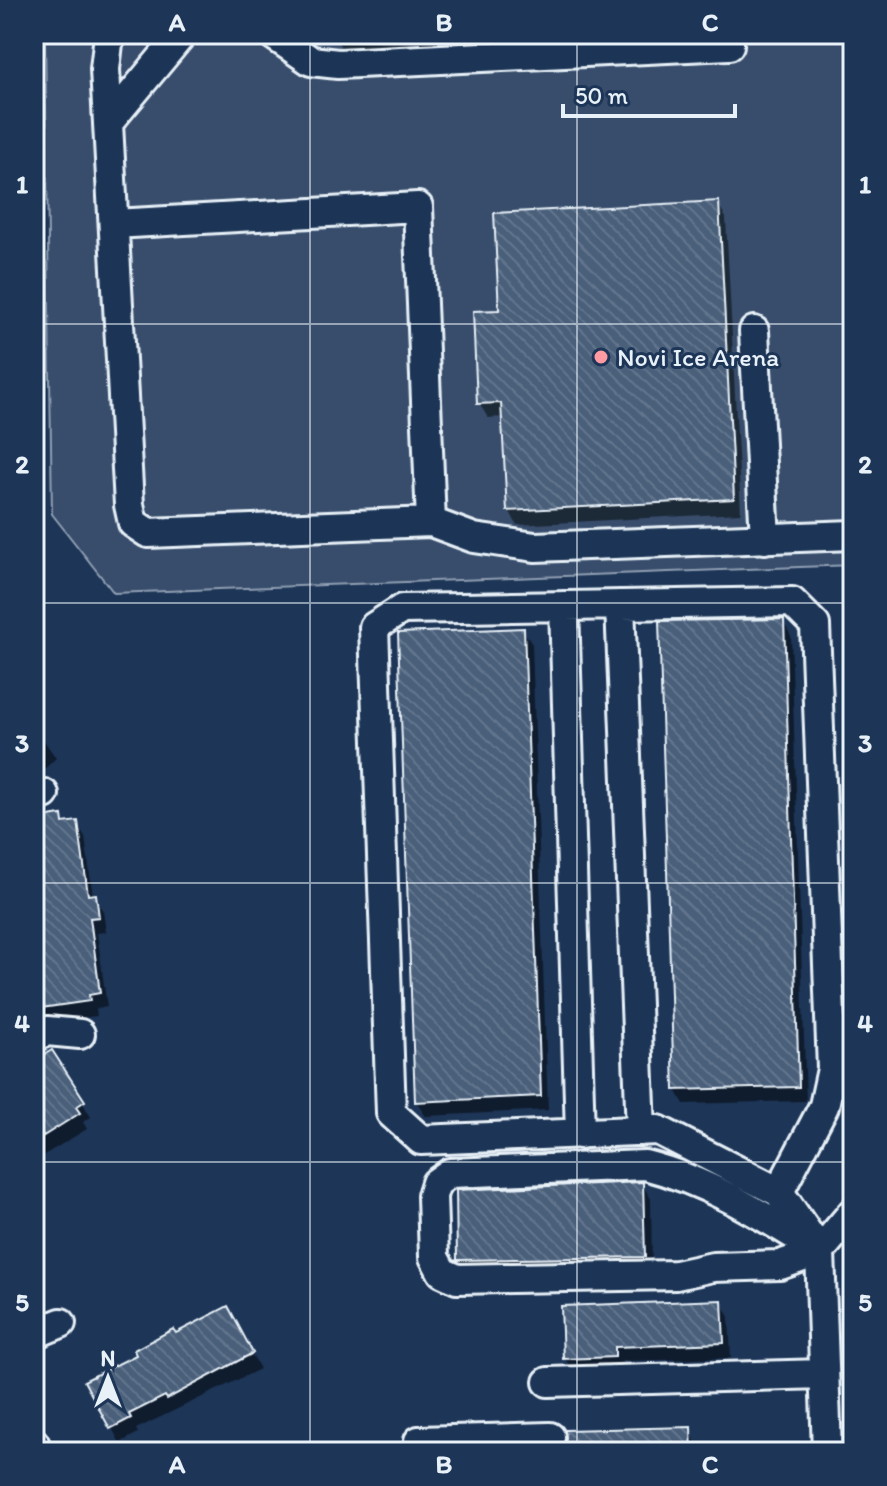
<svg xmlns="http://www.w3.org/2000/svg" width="887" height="1486" viewBox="0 0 887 1486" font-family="Itim,sans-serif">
  <defs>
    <pattern id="building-back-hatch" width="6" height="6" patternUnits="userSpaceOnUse" patternTransform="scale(2)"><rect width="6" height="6" fill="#495e7a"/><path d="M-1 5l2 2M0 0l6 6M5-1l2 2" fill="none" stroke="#63768e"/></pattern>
  </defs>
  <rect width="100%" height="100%" fill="#1d3557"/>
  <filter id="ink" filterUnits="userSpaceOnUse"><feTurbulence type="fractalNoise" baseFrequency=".0125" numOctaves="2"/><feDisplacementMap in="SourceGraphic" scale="16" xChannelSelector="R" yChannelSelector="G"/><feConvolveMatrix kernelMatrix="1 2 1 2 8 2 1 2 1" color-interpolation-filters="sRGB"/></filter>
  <g filter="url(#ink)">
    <path fill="#374d6c" stroke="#909fb2" stroke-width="2" d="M 45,34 L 853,34 L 853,565 L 114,593 L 52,514 Z"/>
    <path fill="#0007" d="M 333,34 L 483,34 L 483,41 L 341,47 Z
      M 718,203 L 726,218 L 741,513 L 517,525 L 509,510 L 504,417 L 488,418 L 479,403 Z
      M 783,621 L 791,636 L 806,1101 L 684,1104 L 676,1090 Z
      M 523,630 L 532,644 L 548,1110 L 425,1116 L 417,1102 Z
      M 34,726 L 56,758 L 34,779 Z
      M 61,818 L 65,824 L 77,823 L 85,837 L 93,897 L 103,911 L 106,932 L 97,933 L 107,1007 L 96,1009 L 97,1016 L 41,1023 L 34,1011 L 34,821 Z
      M 52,1052 L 91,1117 L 83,1122 L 87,1129 L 34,1161 L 34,1063 Z
      M 642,1184 L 651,1199 L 652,1271 L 467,1274 L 459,1260 Z
      M 721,1302 L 729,1317 L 731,1358 L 622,1361 L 622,1371 L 573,1373 L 565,1358 Z
      M 235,1323 L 260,1369 L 136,1429 L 138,1433 L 120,1443 L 87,1382 Z
      M 690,1429 L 699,1452 L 561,1452 L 567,1449 Z"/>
    <path fill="url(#building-back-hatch)" stroke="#e8f1f8" stroke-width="2" d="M 719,201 L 734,499 L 507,511 L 501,403 L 477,404 L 473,311 L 499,310 L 494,213 Z
      M 784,619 L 799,1087 L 674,1090 L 659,621 Z
      M 524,628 L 541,1096 L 415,1102 L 398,633 Z
      M 62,815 L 63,823 L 78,821 L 88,895 L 96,894 L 99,917 L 90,918 L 100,993 L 89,995 L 90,1001 L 34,1009 L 34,819 Z
      M 52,1050 L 85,1101 L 76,1107 L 80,1113 L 34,1142 L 34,1061 Z
      M 643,1182 L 645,1257 L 457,1260 L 456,1190 Z
      M 722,1300 L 724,1343 L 615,1347 L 615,1357 L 563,1359 L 561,1306 Z
      M 228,1306 L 253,1353 L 167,1399 L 165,1396 L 129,1414 L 131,1418 L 110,1429 L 84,1381 L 136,1355 L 134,1350 L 173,1329 L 176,1333 Z
      M 691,1427 L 692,1452 L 565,1452 L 565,1430 Z"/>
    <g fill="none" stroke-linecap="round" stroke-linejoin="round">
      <g stroke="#e8f1f8" stroke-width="34">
        <path id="minor" d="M 113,34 L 108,43 L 105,69 L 129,505 L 133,523 L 148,533 L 431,522 L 474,538 L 535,547 L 853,535
          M 272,34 L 311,61 L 338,64 L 667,48
          M 666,34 L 667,48 L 729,45 L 729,34
          M 108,123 L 182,34
          M 114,224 L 418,207 L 431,522
          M 754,331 L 765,539
          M 620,605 L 641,1131
          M 564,606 L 580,1134
          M 34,797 L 44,794
          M 34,1037 L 47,1031 L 80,1034
          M 779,1192 L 658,1130 L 421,1140 L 391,1113 L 374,627 L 402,609 L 792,602 L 815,625 L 832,1069 L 824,1106 L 779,1192 L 820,1251
          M 809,1244 C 757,1212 704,1180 645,1165 L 450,1173 L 436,1183 L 432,1196 L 434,1257 L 442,1272 L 457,1279 L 676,1275 L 713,1267 L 780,1265 L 820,1251 L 853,1212
          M 820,1251 L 827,1452
          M 34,1334 L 61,1323
          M 548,1382 L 824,1374
          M 34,1443 L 38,1452
          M 420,1452 L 419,1441 L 550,1437"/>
      </g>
      <use href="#minor" stroke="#1d3557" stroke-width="28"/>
    </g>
  </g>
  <path fill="none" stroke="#e8f1f8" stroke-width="2" stroke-opacity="0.55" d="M 310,34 L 310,1452M 577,34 L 577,1452M 34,324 L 853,324M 34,603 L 853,603M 34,883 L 853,883M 34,1162 L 853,1162"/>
  <circle fill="#ff9aa2" stroke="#1d3557" stroke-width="3" cx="601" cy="357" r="8"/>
  <g text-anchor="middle" stroke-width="6" stroke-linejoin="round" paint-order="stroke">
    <g font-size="26" fill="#e8f1f8" stroke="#1d3557" text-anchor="start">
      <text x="617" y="366">Novi Ice Arena</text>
    </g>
  </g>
  <rect width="887" height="1486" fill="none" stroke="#1d3557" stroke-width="88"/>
  <g transform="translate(108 1378)" stroke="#1d3557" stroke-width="6" paint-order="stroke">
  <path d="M0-6L14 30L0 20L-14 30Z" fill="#e8f1f8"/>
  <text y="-12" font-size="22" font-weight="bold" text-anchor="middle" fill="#e8f1f8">N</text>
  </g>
  <path d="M563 104v12h172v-12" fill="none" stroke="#e8f1f8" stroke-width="4"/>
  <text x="575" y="104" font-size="24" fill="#e8f1f8" stroke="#1d3557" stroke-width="6" paint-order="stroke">50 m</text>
  <rect x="44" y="44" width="799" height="1398" fill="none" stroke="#e8f1f8" stroke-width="3"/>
  <g font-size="26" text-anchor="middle" font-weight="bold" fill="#e8f1f8">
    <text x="177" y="31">A</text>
    <text x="444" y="31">B</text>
    <text x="710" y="31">C</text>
    <text x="22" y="193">1</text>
    <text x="865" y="193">1</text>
    <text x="22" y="473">2</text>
    <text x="865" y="473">2</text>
    <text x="22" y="752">3</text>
    <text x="865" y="752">3</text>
    <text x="22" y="1032">4</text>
    <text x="865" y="1032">4</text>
    <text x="22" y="1311">5</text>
    <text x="865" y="1311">5</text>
    <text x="177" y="1473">A</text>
    <text x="444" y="1473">B</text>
    <text x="710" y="1473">C</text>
  </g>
</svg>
